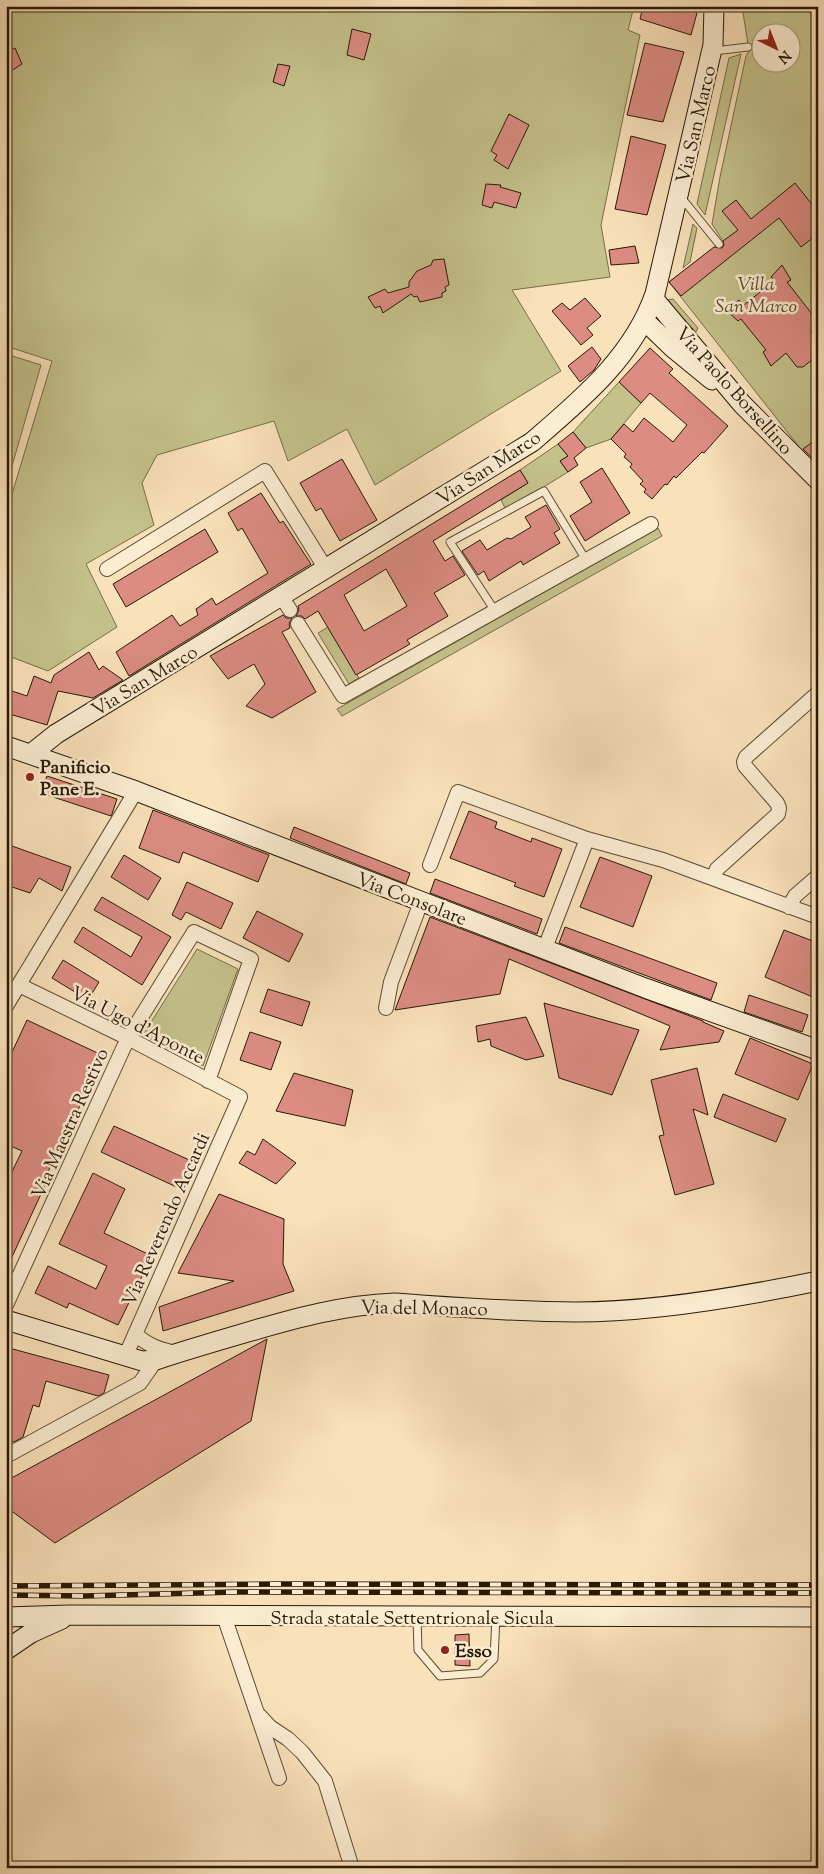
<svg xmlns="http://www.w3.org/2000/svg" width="824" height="1874" viewBox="0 0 824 1874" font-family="'Sorts Mill Goudy',serif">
  <rect width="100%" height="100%" fill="#f9e1ba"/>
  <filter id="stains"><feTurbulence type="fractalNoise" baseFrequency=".004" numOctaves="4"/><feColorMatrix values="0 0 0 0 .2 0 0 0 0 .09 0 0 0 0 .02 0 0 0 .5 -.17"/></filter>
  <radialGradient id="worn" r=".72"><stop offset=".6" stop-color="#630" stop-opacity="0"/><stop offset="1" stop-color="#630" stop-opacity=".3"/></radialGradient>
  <path fill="#c4c18b" stroke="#766e48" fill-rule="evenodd" d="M 6,6 L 634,6 L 628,30 L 640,35 L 601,225 L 610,277 L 512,290 L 561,371 L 375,485 L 347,429 L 288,461 L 274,421 L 157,455 L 142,483 L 154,525 L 86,564 L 117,627 L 48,671 L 6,655 L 6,514 L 52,361 L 6,346 Z
    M 742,6 L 773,6 L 818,14 L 818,469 L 811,462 L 669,282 L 723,241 L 712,224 L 720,177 L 746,56 L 749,51 ZM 762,32 L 792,32 L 792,62 L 762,62 Z
    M 741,54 L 705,215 L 697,204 L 729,58 Z
    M 693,224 L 697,228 L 690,262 L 683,268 Z
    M 673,299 L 698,328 L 696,332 L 672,307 L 668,300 Z
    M 6,354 L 41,365 L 6,487 Z
    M 619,382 L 641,403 L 611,439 L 586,448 L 573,432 Z
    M 558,444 L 568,456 L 560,461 L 568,472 L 506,510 L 501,500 L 528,483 L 520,470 Z
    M 658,528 L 662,536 L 342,716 L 337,709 Z
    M 328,627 L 359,678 L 349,684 L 318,633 Z
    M 197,949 L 238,969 L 203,1066 L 143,1035 Z"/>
  <path fill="#dc8c83" stroke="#281a06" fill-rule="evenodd" d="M 643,6 L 694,6 L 693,10 L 697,13 L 691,35 L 640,19 Z
    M 352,29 L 371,34 L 364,60 L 347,55 Z
    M 645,43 L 684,52 L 663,122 L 627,115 Z
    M 15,48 L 22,64 L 6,74 L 6,52 Z
    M 278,64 L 290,66 L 284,86 L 273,82 Z
    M 509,114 L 529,125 L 508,169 L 494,160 L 497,155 L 491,151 Z
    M 631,136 L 666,145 L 647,215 L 615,209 Z
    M 795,183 L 818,212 L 818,234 L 801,247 L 779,218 L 681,296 L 669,282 L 714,247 L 722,248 L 724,245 L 723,241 L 738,230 L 722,211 L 736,200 L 751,219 Z
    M 486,184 L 501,185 L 500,187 L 521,193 L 516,208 L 494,202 L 492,208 L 482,205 Z
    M 635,246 L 639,263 L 611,265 L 609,250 Z
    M 444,259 L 449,285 L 445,287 L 446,291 L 442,293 L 442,297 L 420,302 L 417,296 L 414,297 L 411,294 L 383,313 L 380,306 L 375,308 L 368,297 L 385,289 L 388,293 L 409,287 L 409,282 L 417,271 L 431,265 L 433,260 Z
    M 782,265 L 791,280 L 787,282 L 812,314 L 818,308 L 818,328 L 811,331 L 818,340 L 818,355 L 803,367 L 797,367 L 786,353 L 771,366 L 763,352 L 766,350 L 741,319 L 738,321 L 726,310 L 739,300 L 744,305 L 775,280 L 771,277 Z
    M 585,298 L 601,316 L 587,328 L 593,335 L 581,345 L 552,311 L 562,303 L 570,310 Z
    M 592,347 L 601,359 L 594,370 L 580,382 L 568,366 Z
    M 650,348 L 673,369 L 669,373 L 728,426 L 704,453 L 702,452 L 676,478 L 674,476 L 667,485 L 665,484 L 652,499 L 644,492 L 646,489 L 640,484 L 643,481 L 630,467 L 632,464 L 624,457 L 626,454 L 611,439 L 624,424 L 633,432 L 644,418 L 673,442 L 687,425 L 650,393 L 641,403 L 619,382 Z
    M 573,432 L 586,448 L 574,458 L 578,465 L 568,472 L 560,461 L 568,456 L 558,444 Z
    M 818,438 L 818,452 L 811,457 L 803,449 Z
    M 342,459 L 377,520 L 340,541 L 321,508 L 316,511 L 300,483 Z
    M 602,468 L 630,513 L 585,541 L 570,516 L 592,502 L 580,482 Z
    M 520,470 L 528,483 L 433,541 L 445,561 L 453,556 L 465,575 L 434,593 L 448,616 L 407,640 L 410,644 L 356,675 L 318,611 L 305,619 L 302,616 L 296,616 L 299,610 L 298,606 ZM 386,569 L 407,606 L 364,631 L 344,595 Z
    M 261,493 L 280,523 L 283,521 L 311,564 L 129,676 L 116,652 L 172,615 L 180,626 L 198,615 L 196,609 L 212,598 L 216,605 L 268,573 L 242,528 L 238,531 L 228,513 Z
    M 546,505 L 560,529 L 554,533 L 560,543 L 523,565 L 521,561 L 489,581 L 484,571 L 478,575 L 462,551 L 480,540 L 487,550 L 507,538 L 511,539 L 531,527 L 525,517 Z
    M 205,529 L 218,552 L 126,607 L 113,584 Z
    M 283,615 L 286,618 L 292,618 L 289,624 L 290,628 L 282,632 L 316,692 L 272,718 L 246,706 L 265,684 L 254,664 L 228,679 L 210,656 Z
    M 89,652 L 99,670 L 103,666 L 123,680 L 93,698 L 58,691 L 47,725 L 6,713 L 6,689 L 27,696 L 34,676 L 51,683 L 54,675 Z
    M 47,776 L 117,799 L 112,814 L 111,816 L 41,793 Z
    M 153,810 L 269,855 L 258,882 L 183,852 L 179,863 L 139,848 Z
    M 469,811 L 497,822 L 495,828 L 531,842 L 532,838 L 562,849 L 544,897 L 514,886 L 516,883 L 450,858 Z
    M 294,827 L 410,873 L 406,884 L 290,838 Z
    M 12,846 L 71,867 L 62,891 L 39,878 L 30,893 L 6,885 L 6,861 Z
    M 124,855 L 161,878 L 148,900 L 111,877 Z
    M 600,857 L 652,876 L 633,927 L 580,907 Z
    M 435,879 L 542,919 L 537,934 L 430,893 Z
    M 187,882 L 233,903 L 221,929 L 186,912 L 181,920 L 172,915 Z
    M 102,897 L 171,937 L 142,985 L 74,942 L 83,927 L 131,957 L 142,937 L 94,910 Z
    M 257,911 L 303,934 L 289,962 L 243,938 Z
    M 430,917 L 703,1021 L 703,1022 L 724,1031 L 719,1042 L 660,1050 L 670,1026 L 509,959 L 500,994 L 395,1010 Z
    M 565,927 L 717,983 L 711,1000 L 559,943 Z
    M 784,930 L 818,943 L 818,991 L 815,998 L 765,977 Z
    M 63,960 L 99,982 L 88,1000 L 52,978 Z
    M 268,989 L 310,1002 L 302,1026 L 260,1012 Z
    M 749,995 L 808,1015 L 802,1032 L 744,1012 Z
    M 544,1003 L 639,1030 L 612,1095 L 559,1078 Z
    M 526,1017 L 544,1056 L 526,1060 L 491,1046 L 490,1039 L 478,1042 L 476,1026 Z
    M 27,1020 L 104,1056 L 44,1180 L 47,1181 L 6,1270 L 6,1184 L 22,1151 L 6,1144 L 6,1065 Z
    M 250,1032 L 281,1042 L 271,1070 L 240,1060 Z
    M 750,1038 L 813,1064 L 798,1100 L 735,1074 Z
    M 697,1068 L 708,1115 L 693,1109 L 714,1184 L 675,1195 L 659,1136 L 664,1135 L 651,1080 Z
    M 294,1073 L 353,1090 L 345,1126 L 276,1111 Z
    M 723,1094 L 786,1119 L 776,1142 L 714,1117 Z
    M 114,1126 L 196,1163 L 183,1190 L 101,1152 Z
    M 263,1139 L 296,1163 L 276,1184 L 239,1163 L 247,1151 L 255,1155 Z
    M 93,1173 L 125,1189 L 104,1233 L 152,1256 L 118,1325 L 69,1303 L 67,1308 L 35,1293 L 48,1266 L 96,1289 L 107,1266 L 59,1244 Z
    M 219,1194 L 284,1219 L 283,1264 L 294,1291 L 163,1331 L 159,1307 L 234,1281 L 178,1273 Z
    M 267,1339 L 251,1421 L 55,1543 L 6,1507 L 6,1481 Z
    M 9,1348 L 109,1375 L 104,1393 L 98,1396 L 46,1381 L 39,1407 L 33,1405 L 23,1437 L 14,1442 L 6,1439 L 6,1359 Z
    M 469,1634 L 470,1666 L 455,1665 L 455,1635 Z"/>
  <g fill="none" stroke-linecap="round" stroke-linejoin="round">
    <g stroke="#5c4c33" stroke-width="9">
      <path id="lane" d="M 714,51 L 748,47
        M 680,196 L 719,244
        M 495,611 L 450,542 L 544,491 L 586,560
        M 417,1618 L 418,1650 L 440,1676 L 480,1673 L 494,1659 L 496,1617"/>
    </g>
    <g stroke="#5c4c33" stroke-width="16">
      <path id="street" d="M 107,569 L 265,471 L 326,569
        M 281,596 L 290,610
        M 298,624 L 343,696 L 651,524
        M 430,865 L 458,792 L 587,839 L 663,860 L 818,917
        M 713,878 L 717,869 L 778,814 L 779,808 L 777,803 L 745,766 L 744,762 L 746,757 L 818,693
        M 789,907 L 795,896 L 818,876
        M 545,948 L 587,839
        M 19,985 L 128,1038 L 240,1097 L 125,1357
        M 6,1006 L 136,791
        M 386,1008 L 391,982 L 421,902
        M 6,1305 L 128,1038 L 194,932 L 251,959 L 208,1081
        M 135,1334 C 149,1346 160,1350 177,1353
        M 6,1456 L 140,1383 L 156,1360
        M 224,1616 L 279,1778
        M 257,1713 L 270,1727 L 288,1739 L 302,1752 L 325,1781 L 352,1868"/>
    </g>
    <g stroke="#281a06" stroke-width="21">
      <path id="secondary" d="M 654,299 L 742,404 L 818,480
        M 645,321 L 673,348 L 712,380
        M 6,746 L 136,791 L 645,988 L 818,1050
        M 31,754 L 56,734 L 532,442 C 582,399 633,357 655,294 L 713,45 L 714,6
        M 6,1320 L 142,1361 L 156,1360 C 186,1350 217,1341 248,1332 C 296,1318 343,1305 394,1303 C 454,1307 516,1312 576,1312 C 654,1312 741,1297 818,1281
        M 6,1617 L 69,1615 L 818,1617
        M 6,1650 L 31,1633 L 62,1619"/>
    </g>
    <use href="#lane" stroke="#fbecd2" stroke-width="7"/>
    <use href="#street" stroke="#fbecd2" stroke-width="14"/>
    <use href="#secondary" stroke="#fbecd2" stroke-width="19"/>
    <g stroke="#281a06" stroke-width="5.5">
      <path id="rail" d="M 6,1586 L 280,1584 L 818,1585
        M 6,1595 L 84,1596 L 235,1592 L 818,1593"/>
    </g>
    <use href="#rail" stroke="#fbecd2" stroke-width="4" stroke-dasharray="11" stroke-linecap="butt"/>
  </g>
  <g fill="#8f2418" stroke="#fbecd2" stroke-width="2">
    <circle cx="30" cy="777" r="5"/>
    <circle cx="445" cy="1650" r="5"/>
  </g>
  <g text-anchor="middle" stroke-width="5" stroke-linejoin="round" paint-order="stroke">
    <g font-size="19" fill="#281a06" stroke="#fbecd2">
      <text transform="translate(695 124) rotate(-77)" y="7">Via San Marco</text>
      <text transform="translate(735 390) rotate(48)" y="7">Via Paolo Borsellino</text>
      <text transform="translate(488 467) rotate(-33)" y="7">Via San Marco</text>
      <text transform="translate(144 680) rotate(-31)" y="7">Via San Marco</text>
      <text transform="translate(412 898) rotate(21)" y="7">Via Consolare</text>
      <text transform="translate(138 1024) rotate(27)" y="7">Via Ugo d'Aponte</text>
      <text transform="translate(69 1123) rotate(-66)" y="7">Via Maestra Restivo</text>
      <text transform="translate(165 1219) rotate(-66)" y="7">Via Reverendo Accardi</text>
      <text transform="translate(424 1307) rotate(1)" y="7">Via del Monaco</text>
      <text x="412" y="1624">Strada statale Settentrionale Sicula</text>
    </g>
    <g font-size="19" font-style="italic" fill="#574c2e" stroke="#fbecd2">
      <text x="756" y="290">Villa<tspan x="756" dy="22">San Marco</tspan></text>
    </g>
    <g font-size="19" font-weight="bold" fill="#281a06" stroke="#fbecd2" text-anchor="start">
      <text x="40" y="773">Panificio<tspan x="40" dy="22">Pane E.</tspan></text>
      <text x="455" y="1657">Esso</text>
    </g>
  </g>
  <rect width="824" height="1874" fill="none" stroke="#f9e1ba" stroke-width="25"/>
  <rect x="8" y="8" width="809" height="1859" fill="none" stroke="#281a06" stroke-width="2.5"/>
  <rect x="12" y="12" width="799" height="1849" fill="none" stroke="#281a06"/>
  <g transform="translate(776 48) rotate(137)"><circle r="24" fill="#fbecd2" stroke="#a79880"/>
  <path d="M0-4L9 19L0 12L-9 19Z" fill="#8f2418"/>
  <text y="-8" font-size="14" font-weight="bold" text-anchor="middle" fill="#281a06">N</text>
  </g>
  <rect width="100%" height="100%" filter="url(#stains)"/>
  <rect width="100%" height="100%" fill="url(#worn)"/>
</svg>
